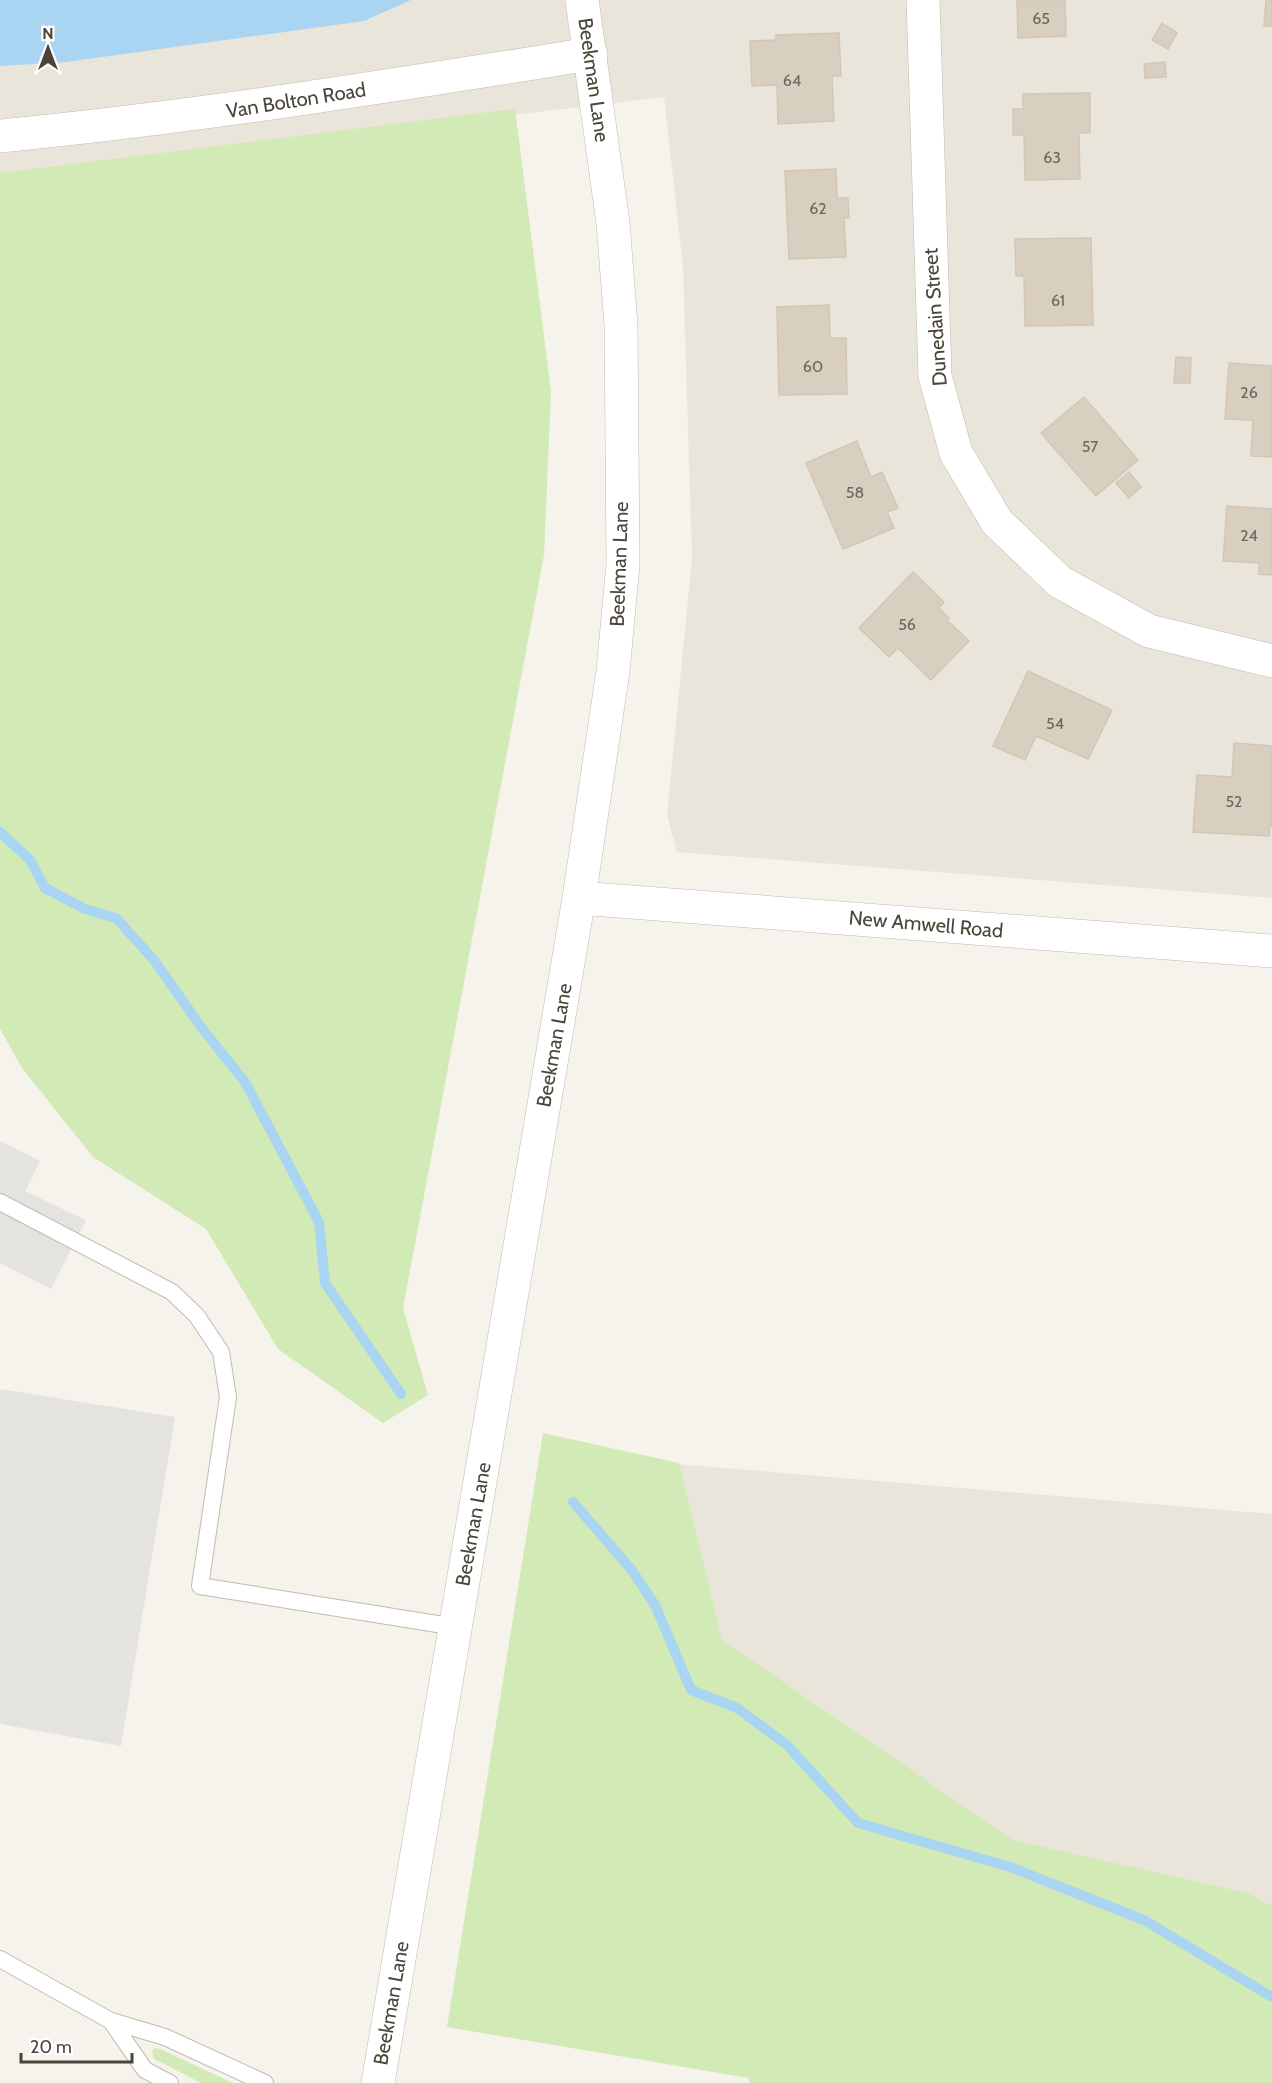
<svg xmlns="http://www.w3.org/2000/svg" width="1272" height="2083" viewBox="0 0 1272 2083" font-family="Cabin,sans-serif">
  <rect width="100%" height="100%" fill="#f6f3ec"/>
  <path fill="#eae5da" d="M 0,0 L 1272,0 L 1272,898 L 677,852 L 667,815 L 692,558 L 683,268 L 664,97 L 0,176 Z
    M 557,1454 L 1272,1514 L 1272,2083 L 822,2083 Z"/>
  <path fill="#d2eab5" d="M 515,109 L 551,391 L 544,555 L 403,1308 L 428,1395 L 383,1423 L 278,1349 L 206,1229 L 93,1157 L 22,1068 L 0,1029 L 0,173 Z
    M 543,1433 L 679,1463 L 722,1640 L 1013,1840 L 1247,1893 L 1272,1906 L 1272,2083 L 749,2083 L 749,2078 L 447,2027 Z
    M 154,2048 L 160,2049 L 233,2083 L 201,2083 L 154,2059 L 152,2052 Z"/>
  <path fill="#e5e3e0" d="M 0,1141 L 40,1161 L 25,1191 L 86,1220 L 51,1289 L 0,1263 Z
    M 0,1389 L 175,1417 L 121,1746 L 0,1724 Z"/>
  <path fill="#a9d4f2" d="M 0,0 L 411,0 L 364,21 L 66,62 L 0,66 Z"/>
  <g fill="none" stroke-linecap="round" stroke-linejoin="round">
    <path stroke="#a9d4f2" stroke-width="10" d="M 0,832 L 30,860 L 45,888 L 85,909 L 116,918 L 154,960 L 201,1027 L 245,1082 L 319,1222 L 325,1283 L 401,1394
      M 573,1502 L 631,1569 L 655,1605 L 691,1690 L 737,1708 L 787,1745 L 858,1823 L 1010,1867 L 1144,1920 L 1272,1997"/>
  </g>
  <path fill="#d8cfc1" stroke="#d3c7b4" stroke-width="1.5" d="M 1017,0 L 1065,0 L 1066,36 L 1018,38 Z
    M 1266,0 L 1272,0 L 1272,26 L 1264,26 Z
    M 1162,23 L 1177,33 L 1168,49 L 1152,40 Z
    M 839,33 L 841,76 L 832,76 L 834,121 L 778,124 L 777,85 L 752,86 L 750,41 L 776,40 L 776,35 Z
    M 1165,62 L 1166,77 L 1145,78 L 1144,64 Z
    M 1090,93 L 1090,133 L 1079,133 L 1080,179 L 1025,180 L 1024,135 L 1013,135 L 1013,109 L 1023,109 L 1023,94 Z
    M 836,169 L 837,198 L 848,198 L 849,218 L 844,218 L 846,257 L 789,259 L 785,171 Z
    M 1091,238 L 1093,325 L 1025,326 L 1024,276 L 1016,276 L 1015,239 Z
    M 829,305 L 830,338 L 846,338 L 847,394 L 779,395 L 777,307 Z
    M 1176,357 L 1191,358 L 1190,383 L 1174,383 Z
    M 1229,363 L 1272,366 L 1272,457 L 1251,456 L 1253,420 L 1225,419 Z
    M 1084,397 L 1138,460 L 1096,496 L 1041,433 Z
    M 857,441 L 871,477 L 882,472 L 898,508 L 887,512 L 894,528 L 843,549 L 806,463 Z
    M 1129,472 L 1141,487 L 1129,498 L 1116,483 Z
    M 1227,506 L 1272,509 L 1272,575 L 1259,574 L 1259,563 L 1223,561 Z
    M 913,572 L 944,602 L 939,608 L 949,618 L 947,620 L 969,641 L 931,680 L 898,648 L 889,657 L 859,628 Z
    M 1028,671 L 1112,710 L 1088,759 L 1036,736 L 1025,760 L 993,746 Z
    M 1234,743 L 1272,746 L 1272,826 L 1270,825 L 1269,836 L 1193,832 L 1197,775 L 1232,777 Z"/>
  <g fill="none" stroke-linecap="round" stroke-linejoin="round">
    <g stroke="#c2bbae" stroke-width="18">
      <path id="service" d="M 0,1202 L 172,1292 L 197,1316 L 221,1352 L 228,1397 L 200,1586 L 456,1627
        M 0,1959 L 111,2021 L 165,2037 L 265,2083
        M 111,2021 L 145,2070 L 170,2083"/>
    </g>
    <g stroke="#c2bbae" stroke-width="34">
      <path id="minor" d="M 923,0 L 935,376 L 956,453 L 997,522 L 1060,582 L 1149,631 L 1272,661
        M 0,136 C 198,117 394,85 591,54"/>
    </g>
    <g stroke="#c2bbae" stroke-width="34">
      <path id="tertiary" d="M 579,898 L 1272,951
        M 378,2083 L 579,898 L 613,671 L 623,564 L 621,325 L 613,223 L 582,0"/>
    </g>
    <use href="#service" stroke="#fff" stroke-width="16"/>
    <use href="#minor" stroke="#fff" stroke-width="33"/>
    <use href="#tertiary" stroke="#fff" stroke-width="33"/>
  </g>
  <g text-anchor="middle" stroke-width="6" stroke-linejoin="round" paint-order="stroke">
    <g font-size="16" fill="#6e675b">
      <text x="1041" y="24">65</text>
      <text x="792" y="86">64</text>
      <text x="1052" y="163">63</text>
      <text x="818" y="214">62</text>
      <text x="1058" y="306">61</text>
      <text x="813" y="372">60</text>
      <text x="1249" y="398">26</text>
      <text x="1090" y="452">57</text>
      <text x="855" y="498">58</text>
      <text x="1249" y="541">24</text>
      <text x="907" y="630">56</text>
      <text x="1055" y="729">54</text>
      <text x="1234" y="807">52</text>
    </g>
    <g font-size="20" fill="#4b4439" stroke="#fff">
      <text transform="translate(594 80) rotate(82)" y="7">Beekman Lane</text>
      <text transform="translate(296 100) rotate(-9)" y="7">Van Bolton Road</text>
      <text transform="translate(935 317) rotate(-94)" y="7">Dunedain Street</text>
      <text transform="translate(619 564) rotate(-88)" y="7">Beekman Lane</text>
      <text transform="translate(926 924) rotate(5)" y="7">New Amwell Road</text>
      <text transform="translate(554 1045) rotate(-80)" y="7">Beekman Lane</text>
      <text transform="translate(473 1524) rotate(-80)" y="7">Beekman Lane</text>
      <text transform="translate(391 2003) rotate(-80)" y="7">Beekman Lane</text>
    </g>
  </g>
  <g transform="translate(48 48)" stroke="#ffffff" stroke-width="4.5" paint-order="stroke">
  <path d="M0-4.5L10 22L0 15L-10 22Z" fill="#4b4439"/>
  <text y="-9" font-size="16" font-weight="bold" text-anchor="middle" fill="#4b4439">N</text>
  </g>
  <path d="M21 2053v9h111v-9" fill="none" stroke="#4b4439" stroke-width="3"/>
  <text x="30" y="2053" font-size="18" fill="#4b4439" stroke="#ffffff" stroke-width="4.5" paint-order="stroke">20 m</text>
</svg>
